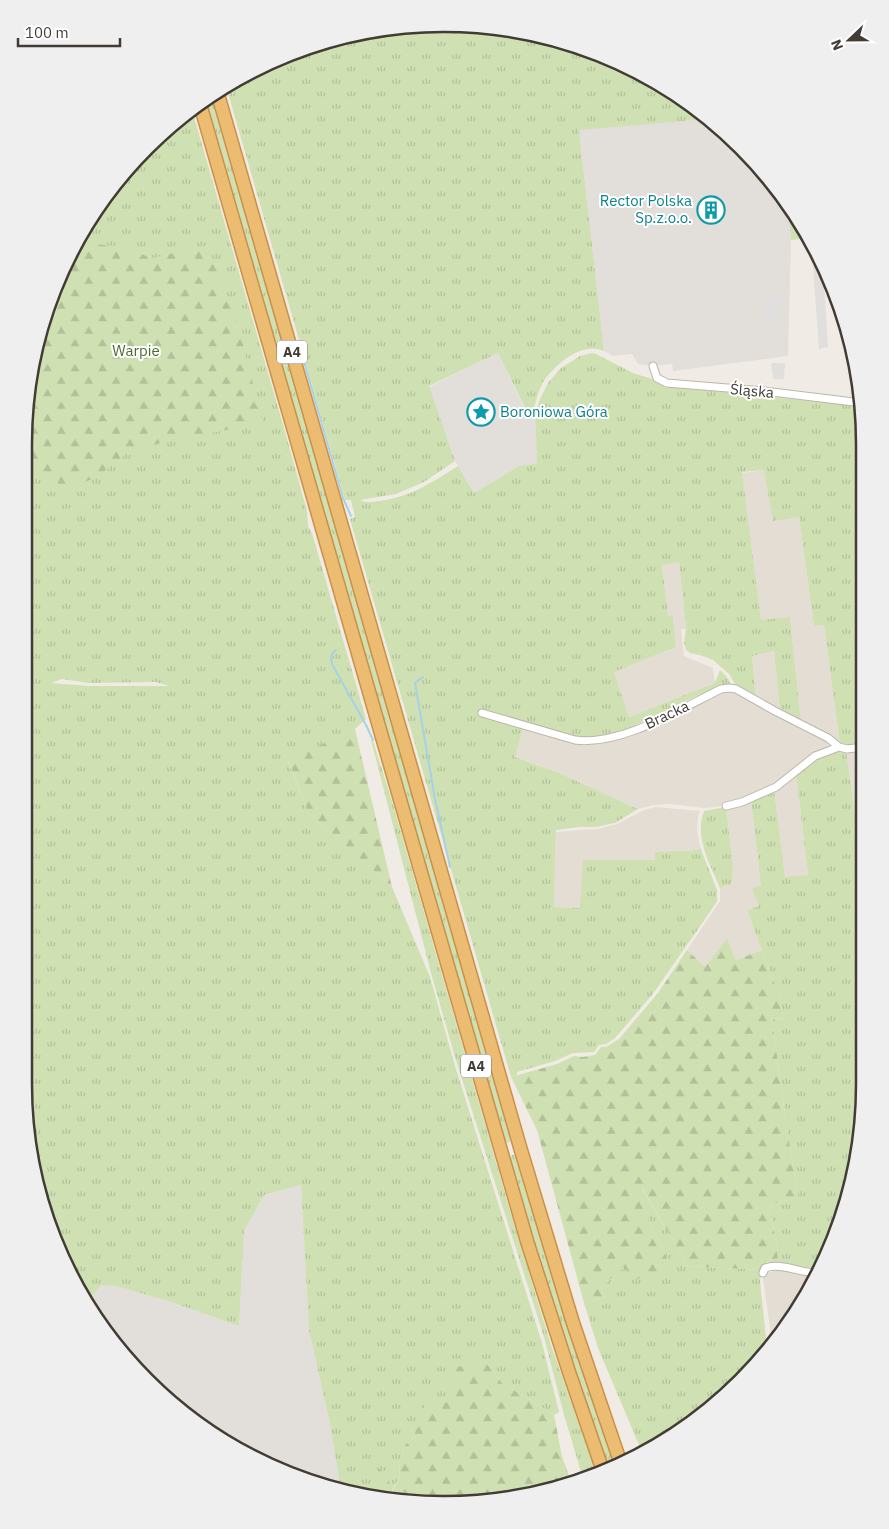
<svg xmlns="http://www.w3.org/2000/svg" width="889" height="1529" viewBox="0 0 889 1529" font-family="'IBM Plex Sans',sans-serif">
  <defs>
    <pattern id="grass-tufts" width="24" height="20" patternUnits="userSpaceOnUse" patternTransform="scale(1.25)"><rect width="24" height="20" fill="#cfe0b2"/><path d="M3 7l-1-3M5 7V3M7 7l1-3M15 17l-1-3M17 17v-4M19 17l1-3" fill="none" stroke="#b3c19a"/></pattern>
    <pattern id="forest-firs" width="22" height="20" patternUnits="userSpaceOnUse" patternTransform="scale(1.25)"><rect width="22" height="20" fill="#cfe0b2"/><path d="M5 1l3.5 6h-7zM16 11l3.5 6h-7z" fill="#b3c19a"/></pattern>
  </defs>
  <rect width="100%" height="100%" fill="#f0ece5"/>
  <path fill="#e4ddd4" d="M 764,470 L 799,516 L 814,626 L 824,625 L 840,744 L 801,722 L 790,617 L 761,621 L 742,473 Z
    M 679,562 L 686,629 L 681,629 L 684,656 L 713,668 L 715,683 L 629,717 L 614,672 L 676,647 L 673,616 L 668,616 L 662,564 Z
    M 774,651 L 780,711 L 756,699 L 752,656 Z
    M 729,689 L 826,739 L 828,744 L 827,750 L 775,786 L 743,801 L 716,807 L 704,808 L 670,804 L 654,805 L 638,809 L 559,773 L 514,756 L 523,728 L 574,742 L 616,738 L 719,692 Z
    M 864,750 L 864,842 L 859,843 L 846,751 Z
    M 796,773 L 808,875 L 785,878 L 774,789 Z
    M 751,800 L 761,885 L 759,906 L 747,910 L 762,950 L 736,960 L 727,938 L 705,967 L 687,950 L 720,901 L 720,888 L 732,884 L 733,864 L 726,807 Z
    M 655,807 L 700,811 L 698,816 L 697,829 L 700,847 L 698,850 L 655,852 L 656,860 L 624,861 L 580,908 L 554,907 L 556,832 L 579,830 L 598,829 L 617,824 L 642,811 Z
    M 777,1270 L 798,1275 L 816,1275 L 794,1318 L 772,1342 L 763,1278 L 767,1273 Z"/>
  <path fill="#e2deda" d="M 707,119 L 742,147 L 788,207 L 791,240 L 788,356 L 673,371 L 672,364 L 653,366 L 638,364 L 632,354 L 613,356 L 604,351 L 579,129 Z
    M 498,353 L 527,414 L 535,414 L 537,464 L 512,470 L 474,493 L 455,461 L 429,387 Z
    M 301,1185 L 309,1330 L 330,1424 L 341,1491 L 335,1491 L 211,1434 L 111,1340 L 89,1299 L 101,1285 L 116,1286 L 168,1301 L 239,1326 L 244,1231 L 264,1195 Z"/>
  <path fill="url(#grass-tufts)" fill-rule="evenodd" d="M 444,24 L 526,32 L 605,56 L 678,95 L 708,119 L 579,130 L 604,351 C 581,342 559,362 545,379 C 539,388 536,401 533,412 L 528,414 L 498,353 L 429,386 L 455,461 L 424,482 L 396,494 L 360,500 C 365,503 373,502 379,501 C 411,497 431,483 458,466 L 474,493 L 519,466 L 537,464 L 535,414 L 540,399 L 548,383 L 561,368 L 580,356 L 592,353 L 596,354 L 633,373 L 655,380 L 664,386 L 862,406 L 864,417 L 864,744 L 848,746 L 840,744 L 824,625 L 814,626 L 799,517 L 773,521 L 764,470 L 742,472 L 761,620 L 790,617 L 801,722 L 780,711 L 774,651 L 752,656 L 756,699 L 737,688 L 730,675 L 713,660 L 700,655 L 690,653 L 686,650 L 684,643 L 686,628 L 679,562 L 662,565 L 668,616 L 673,616 L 676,647 L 614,672 L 629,717 L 715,683 L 720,670 L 726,676 L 732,686 C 698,691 666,712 635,725 C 618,733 600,735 582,738 L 578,737 L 574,742 L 523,728 L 515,757 L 559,773 L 638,809 L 615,823 L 596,827 L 580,827 L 556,830 L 554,907 L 580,908 L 583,860 L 655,860 L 655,852 L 698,850 L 700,847 L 717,890 L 717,901 L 710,912 L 652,995 L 615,1038 L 606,1044 L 599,1045 L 594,1052 L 573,1053 L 555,1061 L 517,1072 L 517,1075 L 511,1077 L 350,519 L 355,517 L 351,500 L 345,500 L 226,86 L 283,56 L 362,32 Z
    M 213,94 L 513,1135 L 509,1143 L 502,1139 L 204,100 Z
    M 192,110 L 284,428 L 307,511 L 308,526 L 312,533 L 366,719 L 355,729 L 288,761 L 309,814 L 392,887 L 430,977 L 455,1066 L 542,1343 L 559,1412 L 554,1415 L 502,1383 L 486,1363 L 451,1369 L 455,1397 L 415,1423 L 415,1437 L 405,1445 L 399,1462 L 400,1476 L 391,1492 L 386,1472 L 379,1470 L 376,1483 L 361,1492 L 341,1491 L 330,1424 L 309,1330 L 301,1185 L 264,1195 L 244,1231 L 239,1326 L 168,1301 L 116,1286 L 101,1285 L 89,1299 L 46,1219 L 24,1084 L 25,417 L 46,309 L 94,211 L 147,147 ZM 62,679 L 89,683 L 156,682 L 169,686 L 89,686 L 51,683 Z
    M 788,207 L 809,234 L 811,238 L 791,240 Z
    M 371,740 L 373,741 L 392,801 L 506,1197 L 550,1342 L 571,1402 L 598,1475 L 583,1479 L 563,1411 L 544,1337 L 455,1057 L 431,973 Z
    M 843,751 L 846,751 L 859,842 L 864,842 L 864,1112 L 843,1220 L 819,1269 L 778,1263 L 777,1247 L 769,1205 L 798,1197 L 786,1122 L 772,1019 L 784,1020 L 779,996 L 747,910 L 759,906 L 752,889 L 761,885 L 751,800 L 774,789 L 785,877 L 808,875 L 796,773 L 815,758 Z
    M 726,807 L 733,864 L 732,884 L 720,888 C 710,864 694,837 704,811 Z
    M 512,1155 L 515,1155 L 520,1160 L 618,1466 L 609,1471 L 564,1343 L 509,1161 Z
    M 641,1187 L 688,1266 L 761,1270 L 760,1282 L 767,1347 L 752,1364 L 748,1364 L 748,1368 L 701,1418 L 642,1452 L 598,1348 L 584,1303 L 605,1297 L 601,1287 L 624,1267 L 667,1259 L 640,1201 Z"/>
  <path fill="url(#forest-firs)" d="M 79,243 L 115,246 L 153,258 L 195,248 L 214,262 L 238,325 L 263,423 L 161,443 L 127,453 L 96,478 L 66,488 L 43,474 L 27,450 L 25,449 L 25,417 L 46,309 Z
    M 355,729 L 392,887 L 309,814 L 288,760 Z
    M 727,938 L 736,960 L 762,950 L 779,996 L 784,1020 L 772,1019 L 786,1122 L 798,1197 L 769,1205 L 777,1247 L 778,1263 L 767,1262 L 761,1270 L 688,1266 L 642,1188 L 640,1201 L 667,1259 L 659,1273 L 633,1280 L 624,1267 L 601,1287 L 605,1297 L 584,1303 L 537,1130 L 511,1077 L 557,1064 L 574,1056 L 582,1057 L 595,1055 L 601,1047 L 606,1047 L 619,1039 L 658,993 L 687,950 L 705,967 Z
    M 473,1363 L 486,1363 L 502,1383 L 554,1415 L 562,1457 L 571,1481 L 472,1504 L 356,1493 L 361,1492 L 376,1483 L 379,1469 L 386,1472 L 392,1492 L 400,1476 L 399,1462 L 405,1445 L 415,1437 L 415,1423 L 427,1402 L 445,1403 L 454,1397 L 450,1369 Z"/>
  <path fill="#e1dfdd" d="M 813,266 L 823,267 L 828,347 L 819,349 Z
    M 779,297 L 781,319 L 765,321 L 763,299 Z
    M 771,363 L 785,363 L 784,379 L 773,379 Z"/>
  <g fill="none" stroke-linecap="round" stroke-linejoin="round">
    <path stroke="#a7d1e7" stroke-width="2" d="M 303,358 L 343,498 L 351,516
      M 336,650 C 330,654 331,658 332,664 L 366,725 L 373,740
      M 423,677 L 415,683 L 435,799 L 450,867"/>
    <g stroke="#bdb6ac" stroke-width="9">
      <path id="street" d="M 653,366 L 657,378 L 667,383 L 764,391 L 862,403
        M 482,713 L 575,740 C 621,746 680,709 721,689 L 729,688 L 736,689 L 775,711 L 828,738 L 839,747 L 847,749 L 864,747
        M 726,806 L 742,802 L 776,787 L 815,756 L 839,747
        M 763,1273 L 765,1268 C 781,1262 800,1273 817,1273"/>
    </g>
    <g stroke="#ca9045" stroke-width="15">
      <path id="highway" d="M 217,91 L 520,1147 L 573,1323 L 621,1464
        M 200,104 L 527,1241 L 569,1372 L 604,1474"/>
    </g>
    <use href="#street" stroke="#fff" stroke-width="7"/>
    <use href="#highway" stroke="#edbc73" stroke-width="12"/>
  </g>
  <defs>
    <g id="building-ring" transform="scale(1.4375)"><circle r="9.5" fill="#fff" stroke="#0f9aa8" stroke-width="1.5"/><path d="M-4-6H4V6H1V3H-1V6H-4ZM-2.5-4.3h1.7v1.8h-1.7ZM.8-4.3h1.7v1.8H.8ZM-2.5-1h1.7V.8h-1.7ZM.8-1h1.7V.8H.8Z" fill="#0f9aa8"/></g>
    <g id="sight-ring" transform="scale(1.4375)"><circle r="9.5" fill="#fff" stroke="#0f9aa8" stroke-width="1.5"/><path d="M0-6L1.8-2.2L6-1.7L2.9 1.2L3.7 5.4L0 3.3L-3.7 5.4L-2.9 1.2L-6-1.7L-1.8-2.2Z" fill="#0f9aa8"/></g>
  </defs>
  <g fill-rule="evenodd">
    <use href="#building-ring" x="711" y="210"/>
    <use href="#sight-ring" x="481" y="412"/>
  </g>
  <g text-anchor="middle" stroke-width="4" stroke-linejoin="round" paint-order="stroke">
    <g fill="#fff" stroke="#7b7672" stroke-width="1">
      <rect x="277" y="340.5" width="30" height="23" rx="4"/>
      <rect x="461" y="1054.5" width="30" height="23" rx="4"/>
    </g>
    <g font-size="14" font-weight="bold" fill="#423c35">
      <text x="292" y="357">A4</text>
      <text x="476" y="1071">A4</text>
    </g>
    <g font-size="15" fill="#0d838f" stroke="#fff" text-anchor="end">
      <text x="692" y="206">Rector Polska<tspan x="692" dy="17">Sp.z.o.o.</tspan></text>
      <text x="500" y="417" text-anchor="start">Boroniowa Góra</text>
    </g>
    <g font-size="15" fill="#4b6c30" stroke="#fff">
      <text x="136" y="356">Warpie</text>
    </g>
    <g font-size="15" fill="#423c35" stroke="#fff">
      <text transform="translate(752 391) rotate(5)" y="5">Śląska</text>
      <text transform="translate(667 715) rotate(-25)" y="5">Bracka</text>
    </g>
  </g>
  <path d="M0 0H889V1529H0ZM444 32H444A412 412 0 0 1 856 444V1084A412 412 0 0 1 444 1496H444A412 412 0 0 1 32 1084V444A412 412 0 0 1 444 32Z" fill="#f0efef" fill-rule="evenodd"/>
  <path fill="none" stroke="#423c35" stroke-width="2.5" d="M444 32H444A412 412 0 0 1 856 444V1084A412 412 0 0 1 444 1496H444A412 412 0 0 1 32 1084V444A412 412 0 0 1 444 32Z"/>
  <g transform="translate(849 40) rotate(248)" stroke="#ffffff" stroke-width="4" paint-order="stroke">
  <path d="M0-4L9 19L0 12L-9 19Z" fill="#423c35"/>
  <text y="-8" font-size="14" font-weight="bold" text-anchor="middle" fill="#423c35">N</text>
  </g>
  <path d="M18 38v8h102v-8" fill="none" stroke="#423c35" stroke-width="2.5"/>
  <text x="25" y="38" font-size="15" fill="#423c35" stroke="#ffffff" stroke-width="4" paint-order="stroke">100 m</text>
</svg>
